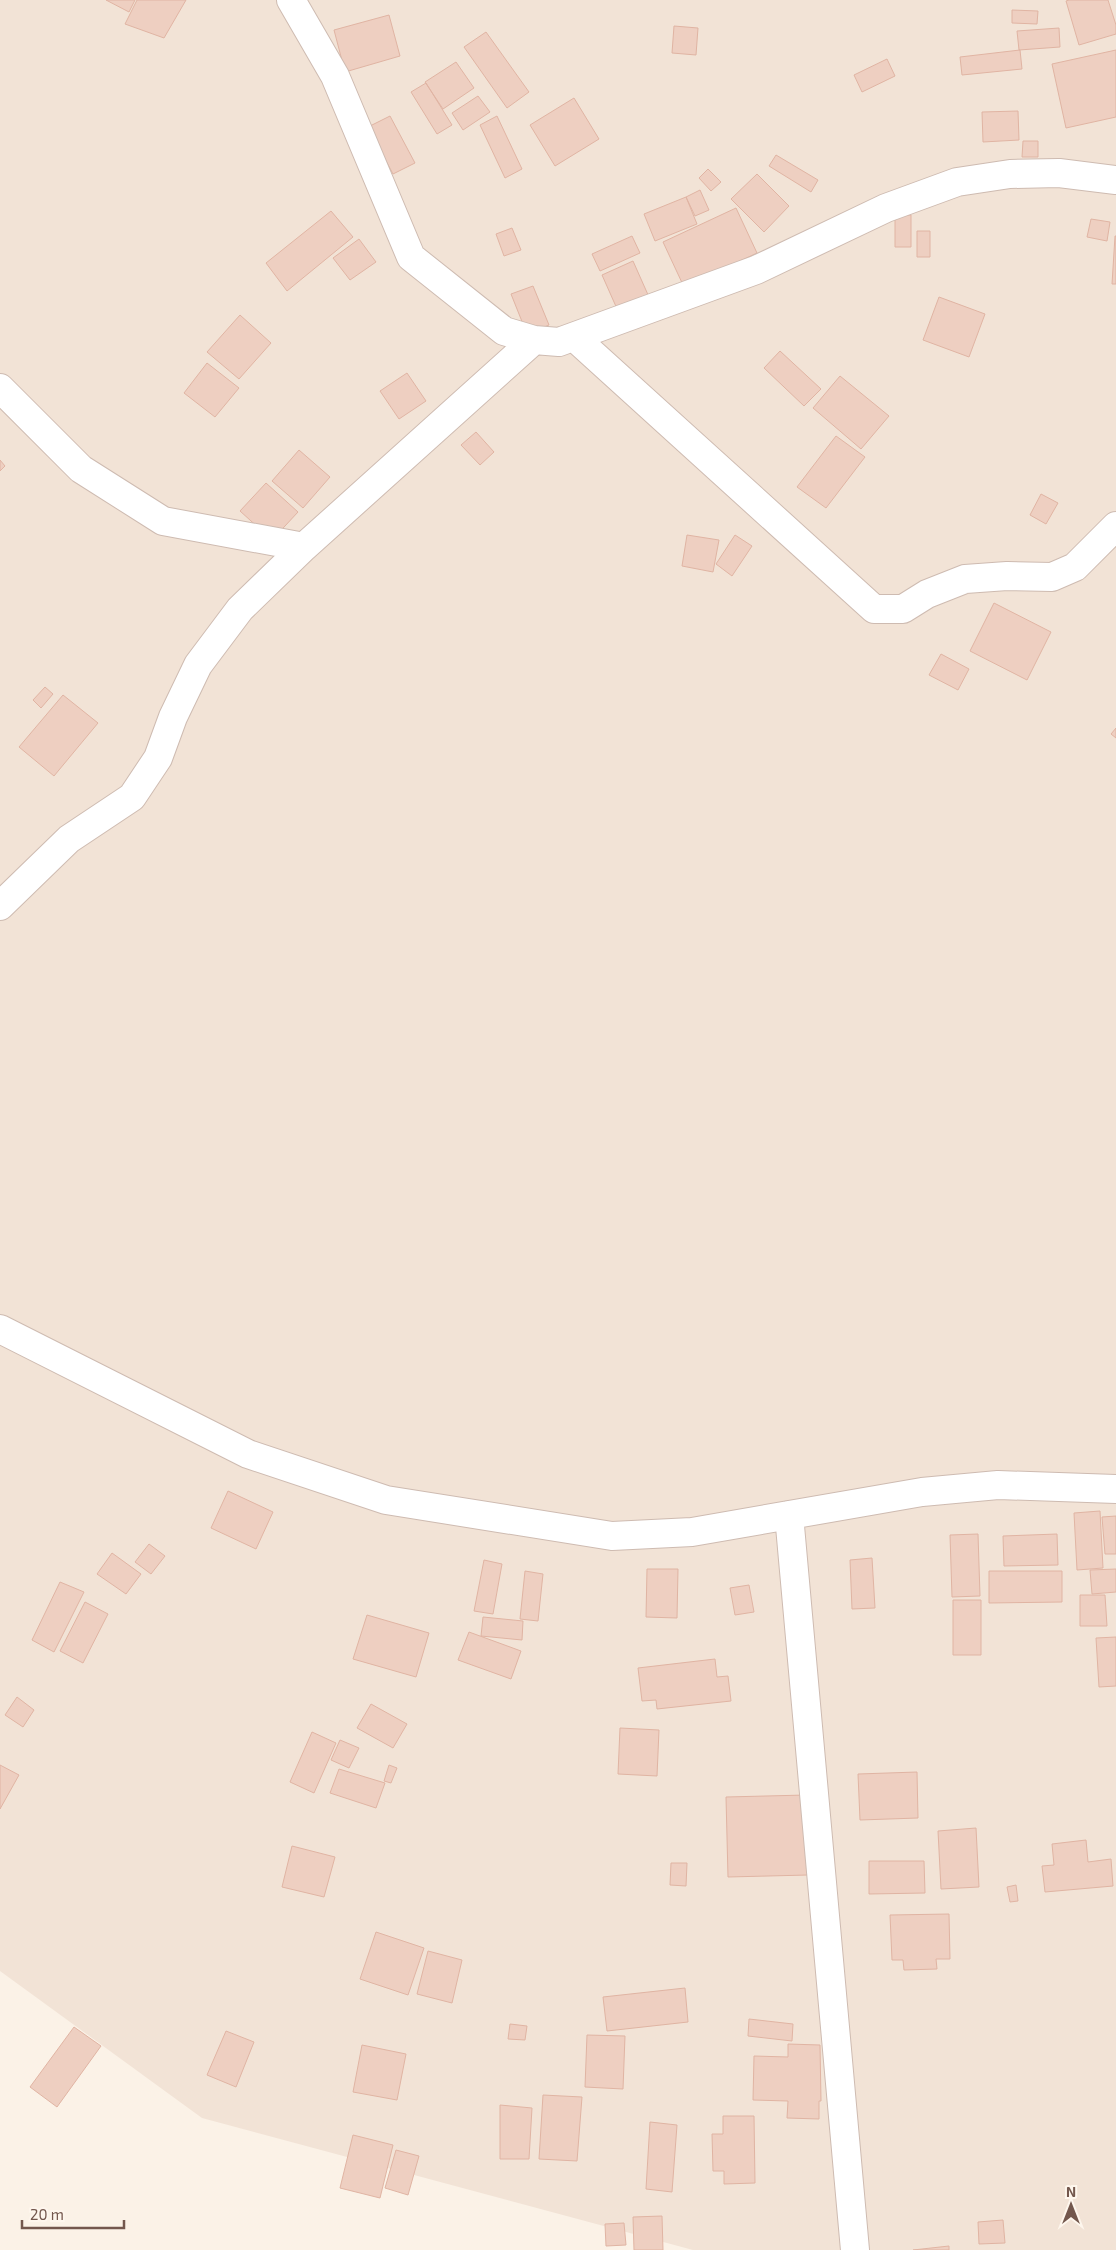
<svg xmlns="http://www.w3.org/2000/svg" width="1116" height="2250" viewBox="0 0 1116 2250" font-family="'Exo 2',sans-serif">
  <rect width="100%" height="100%" fill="#fbf2e7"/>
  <path fill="#f2e3d6" d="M 0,0 L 1116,0 L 1116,2250 L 693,2250 L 202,2118 L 0,1971 Z"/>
  <path fill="#eecfc1" stroke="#e0b4a3" d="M 106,0 L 135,0 L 129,12 Z
    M 137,0 L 186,0 L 164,38 L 125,24 Z
    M 1069,0 L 1108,0 L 1116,25 L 1116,34 L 1079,45 L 1066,1 Z
    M 1012,10 L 1038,11 L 1037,24 L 1012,23 Z
    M 389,15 L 400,56 L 345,72 L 334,30 Z
    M 674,26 L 698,28 L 696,55 L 672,53 Z
    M 1059,28 L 1060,47 L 1019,50 L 1017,31 Z
    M 486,32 L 529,92 L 507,108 L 464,47 Z
    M 1020,50 L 1022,69 L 962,75 L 960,57 Z
    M 1116,50 L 1116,117 L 1066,128 L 1052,64 Z
    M 887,59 L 895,76 L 862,92 L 854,75 Z
    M 456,62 L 474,88 L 443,109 L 425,82 Z
    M 426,83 L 452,125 L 437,134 L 411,92 Z
    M 478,96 L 490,112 L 463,130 L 452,113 Z
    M 574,98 L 599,139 L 555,166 L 530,125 Z
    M 1018,111 L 1019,140 L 983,142 L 982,112 Z
    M 390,116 L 415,163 L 393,174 L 368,127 Z
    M 497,116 L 522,169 L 505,178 L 480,125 Z
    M 1023,141 L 1038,141 L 1038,157 L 1022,157 Z
    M 776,155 L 818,180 L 811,192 L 769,166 Z
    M 708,169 L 721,182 L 711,191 L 699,178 Z
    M 757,174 L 789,206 L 764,232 L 731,199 Z
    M 700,190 L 709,210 L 695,216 L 686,197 Z
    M 686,197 L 697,224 L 655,241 L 644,214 Z
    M 736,208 L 757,253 L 684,287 L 663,242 Z
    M 331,211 L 353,237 L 287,291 L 266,263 Z
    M 895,215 L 911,215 L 911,247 L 895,247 Z
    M 1091,219 L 1110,222 L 1107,241 L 1087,237 Z
    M 512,228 L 521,250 L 504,256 L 496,234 Z
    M 917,231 L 930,231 L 930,257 L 917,257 Z
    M 632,236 L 640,253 L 600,271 L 592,254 Z
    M 1115,236 L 1116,236 L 1116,284 L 1112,284 Z
    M 359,239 L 376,262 L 350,280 L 333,258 Z
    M 633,261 L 649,297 L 618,311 L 602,275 Z
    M 533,286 L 549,325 L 527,334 L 511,294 Z
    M 939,297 L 985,314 L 969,357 L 923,340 Z
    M 240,315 L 271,343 L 239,379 L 207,352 Z
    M 780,351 L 821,389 L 804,406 L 764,368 Z
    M 207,363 L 239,388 L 215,417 L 184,393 Z
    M 407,373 L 426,401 L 399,419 L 380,391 Z
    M 840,376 L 889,416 L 861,449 L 813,408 Z
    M 476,432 L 494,452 L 480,465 L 461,445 Z
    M 836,436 L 865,457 L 826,508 L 797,487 Z
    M 299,450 L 330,477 L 303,508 L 272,481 Z
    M 0,460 L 5,466 L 0,471 Z
    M 266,483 L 298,512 L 272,540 L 240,511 Z
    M 1041,494 L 1058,503 L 1046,524 L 1030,515 Z
    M 687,535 L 719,540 L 713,572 L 682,566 Z
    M 735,535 L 752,546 L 732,576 L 716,564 Z
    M 994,603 L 1051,632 L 1027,680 L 970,651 Z
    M 941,654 L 969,669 L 958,690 L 929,675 Z
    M 45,687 L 53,694 L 41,708 L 33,700 Z
    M 63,695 L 98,723 L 54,776 L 19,747 Z
    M 1116,728 L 1116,738 L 1111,734 Z
    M 228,1491 L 273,1512 L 256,1549 L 211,1528 Z
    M 1100,1511 L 1103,1568 L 1077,1570 L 1074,1513 Z
    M 1116,1516 L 1116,1554 L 1105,1554 L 1102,1517 Z
    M 978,1534 L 980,1596 L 952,1597 L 950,1535 Z
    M 1057,1534 L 1058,1565 L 1004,1566 L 1003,1536 Z
    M 149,1544 L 165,1556 L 151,1574 L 135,1562 Z
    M 112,1553 L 141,1574 L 126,1594 L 97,1574 Z
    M 872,1558 L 875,1608 L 852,1609 L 850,1560 Z
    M 484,1560 L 502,1564 L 493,1614 L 474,1611 Z
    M 647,1569 L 678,1569 L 677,1618 L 646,1617 Z
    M 1116,1569 L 1116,1592 L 1092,1594 L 1090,1570 Z
    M 525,1571 L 543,1574 L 538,1621 L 520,1619 Z
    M 989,1571 L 1062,1571 L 1062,1602 L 989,1603 Z
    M 60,1582 L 84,1592 L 54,1652 L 32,1640 Z
    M 749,1585 L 754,1612 L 735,1615 L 730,1588 Z
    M 1080,1595 L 1105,1595 L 1107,1626 L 1080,1626 Z
    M 953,1600 L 981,1600 L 981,1655 L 953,1655 Z
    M 85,1602 L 108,1614 L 83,1663 L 60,1651 Z
    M 367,1615 L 429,1633 L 416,1677 L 353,1659 Z
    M 483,1617 L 523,1621 L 522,1640 L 481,1636 Z
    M 469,1632 L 521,1651 L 511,1679 L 458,1660 Z
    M 1116,1637 L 1116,1686 L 1099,1687 L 1096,1638 Z
    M 715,1659 L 717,1677 L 728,1676 L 731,1701 L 657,1709 L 656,1700 L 642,1701 L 638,1668 Z
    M 17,1697 L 34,1710 L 23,1727 L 5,1715 Z
    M 371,1704 L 407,1724 L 393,1748 L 357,1728 Z
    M 620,1728 L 659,1730 L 657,1776 L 618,1774 Z
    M 312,1732 L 336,1743 L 314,1793 L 290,1782 Z
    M 340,1740 L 359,1748 L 349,1768 L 331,1760 Z
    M 0,1765 L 19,1775 L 0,1809 Z
    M 389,1765 L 397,1768 L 391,1783 L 384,1781 Z
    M 339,1769 L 385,1783 L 376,1808 L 330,1793 Z
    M 917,1772 L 918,1818 L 860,1820 L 858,1774 Z
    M 806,1795 L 808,1875 L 728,1877 L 726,1797 Z
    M 976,1828 L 979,1887 L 941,1889 L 938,1831 Z
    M 1086,1840 L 1088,1862 L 1111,1859 L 1113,1886 L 1045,1892 L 1042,1866 L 1054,1865 L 1052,1844 Z
    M 292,1846 L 335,1857 L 324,1897 L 282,1887 Z
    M 869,1861 L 924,1861 L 925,1893 L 869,1894 Z
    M 671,1863 L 687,1863 L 686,1886 L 670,1885 Z
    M 1016,1885 L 1018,1901 L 1010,1902 L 1007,1887 Z
    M 949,1914 L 950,1959 L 936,1959 L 937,1969 L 904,1970 L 903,1960 L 892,1960 L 890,1915 Z
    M 376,1932 L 424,1948 L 408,1995 L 360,1979 Z
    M 428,1951 L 462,1960 L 452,2003 L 417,1994 Z
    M 685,1988 L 688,2022 L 607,2031 L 603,1997 Z
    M 749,2019 L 793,2024 L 792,2041 L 748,2036 Z
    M 510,2024 L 527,2026 L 525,2040 L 508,2039 Z
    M 74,2027 L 101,2046 L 57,2107 L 30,2087 Z
    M 226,2031 L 254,2042 L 236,2087 L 207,2075 Z
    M 587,2035 L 625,2036 L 623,2089 L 585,2087 Z
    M 788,2044 L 820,2045 L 821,2101 L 819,2101 L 819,2119 L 787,2118 L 788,2101 L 753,2100 L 754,2056 L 788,2057 Z
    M 362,2045 L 406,2054 L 397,2100 L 353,2092 Z
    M 543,2095 L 582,2097 L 577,2161 L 539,2159 Z
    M 500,2105 L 532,2108 L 529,2159 L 500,2159 Z
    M 723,2116 L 754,2116 L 755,2183 L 724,2184 L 724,2171 L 713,2171 L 712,2134 L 723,2134 Z
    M 650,2122 L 677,2125 L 672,2192 L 646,2189 Z
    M 353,2135 L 393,2145 L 380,2198 L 340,2188 Z
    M 396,2150 L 419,2156 L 408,2195 L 385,2188 Z
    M 662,2216 L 663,2250 L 634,2250 L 633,2217 Z
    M 1003,2220 L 1005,2243 L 979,2244 L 978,2222 Z
    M 624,2223 L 626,2245 L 606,2246 L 605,2224 Z
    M 949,2246 L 949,2250 L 913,2250 Z"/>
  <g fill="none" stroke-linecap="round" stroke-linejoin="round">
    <g stroke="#cebbb1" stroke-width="30">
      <path id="minor" d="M 291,0 L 335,76 L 411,257 L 504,331 L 534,340 L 559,342 L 756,270 L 886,208 L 957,182 L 1010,174 L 1059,173 L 1116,180
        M 574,337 L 874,609 L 903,609 L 927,594 L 965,579 L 1007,576 L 1052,577 L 1075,567 L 1116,526
        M 0,388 L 81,469 L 163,521 L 304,547
        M 0,906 L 69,839 L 132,797 L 158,758 L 173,717 L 198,665 L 240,609 L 304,547 L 534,340
        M 0,1329 L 248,1454 L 386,1500 L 612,1536 L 692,1532 L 922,1492 L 998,1485 L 1116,1489
        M 789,1515 L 855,2250"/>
    </g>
    <use href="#minor" stroke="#fff" stroke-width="28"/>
  </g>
  <g transform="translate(1071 2205)" stroke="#fef6ed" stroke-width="4" paint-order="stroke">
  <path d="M0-4L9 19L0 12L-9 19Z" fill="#73574d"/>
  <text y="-8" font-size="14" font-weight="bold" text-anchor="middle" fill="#73574d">N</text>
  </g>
  <path d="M22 2220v8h102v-8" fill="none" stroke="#73574d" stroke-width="2.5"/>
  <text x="30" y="2220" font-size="15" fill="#73574d" stroke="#fef6ed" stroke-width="4" paint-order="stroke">20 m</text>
</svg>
